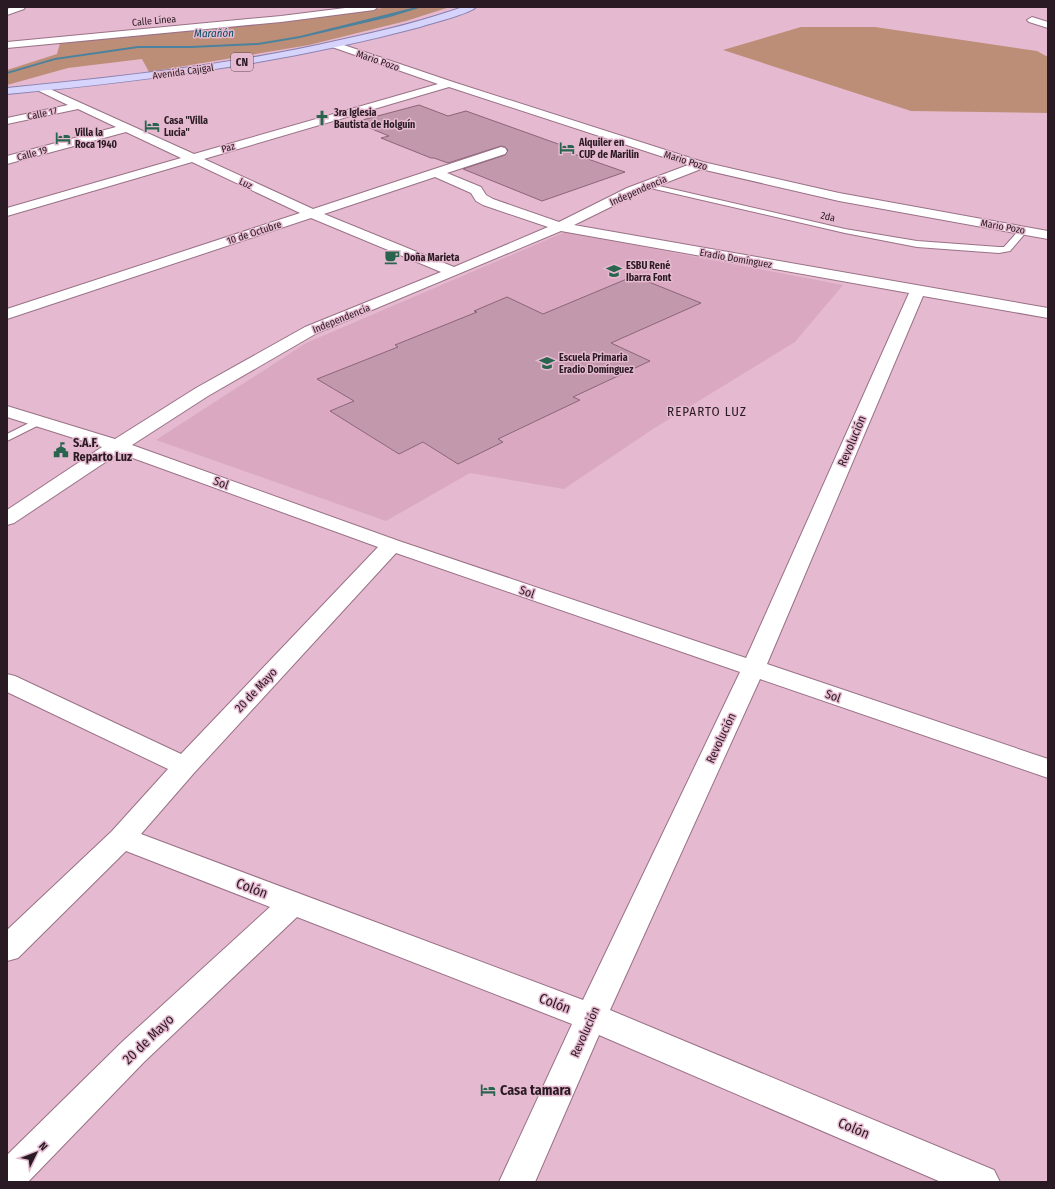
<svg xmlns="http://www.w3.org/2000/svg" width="1055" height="1189" viewBox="0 0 1055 1189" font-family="'Fira Sans Condensed',sans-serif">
  <rect width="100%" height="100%" fill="#e5b9cf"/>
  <path fill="#daa9c1" d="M 565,232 L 843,285 L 795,342 L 653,429 L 564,489 L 470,473 L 386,521 L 156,440 L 306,343 Z"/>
  <path fill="#bd8e77" d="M 389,7 L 450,7 L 406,21 L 309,45 L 149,72 L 142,59 L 68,68 L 7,85 L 7,70 L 57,54 L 60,43 C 170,33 280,25 389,7 Z
    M 801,27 L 875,27 L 1037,51 L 1048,57 L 1048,113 L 911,111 L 723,50 Z"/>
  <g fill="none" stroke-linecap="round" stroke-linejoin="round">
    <path fill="#4c829d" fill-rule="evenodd" d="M 416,7 L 422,7 L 390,17 L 300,38 L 258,45 L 191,48 L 138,48 L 55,60 L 7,74 L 7,72 L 55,58 L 138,46 L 191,46 L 258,43 L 300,36 Z"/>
  </g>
  <path fill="#c298ad" stroke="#8c6579" d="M 419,105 L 448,116 L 466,111 L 575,150 L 568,152 L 625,172 L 542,201 L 463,169 L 505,155 L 508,150 L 505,147 L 501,146 L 448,163 L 434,158 L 431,158 L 381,138 L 389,136 L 355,122 Z
    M 634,276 L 701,303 L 611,343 L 650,361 L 573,397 L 580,400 L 498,439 L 503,442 L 458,464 L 423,442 L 399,454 L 330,411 L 354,401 L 317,379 L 398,347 L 395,345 L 477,312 L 474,311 L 507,297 L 543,314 Z"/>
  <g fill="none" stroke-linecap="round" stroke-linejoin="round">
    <g stroke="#997186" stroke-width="2">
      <path id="service" d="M 643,183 L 646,183 L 845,229 L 917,241 L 999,247 L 1004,247 L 1021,228 L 1024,228 L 1028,230 L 1010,251 L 999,253 L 917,247 L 845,233 L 646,187 L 643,187 Z
        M 39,418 L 44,421 L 43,423 L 7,441 L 7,434 Z"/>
    </g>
    <g stroke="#997186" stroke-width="2">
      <path id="minor" d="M 12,7 L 25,7 L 24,9 L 7,15 L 7,9 Z
        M 353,7 L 378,7 L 374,10 L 281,22 L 7,48 L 7,42 L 281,16 Z
        M 1032,17 L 1048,22 L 1048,28 L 1029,22 L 1027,20 Z
        M 335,42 L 453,82 L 703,162 L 839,193 L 1048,231 L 1048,239 L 839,201 L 701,169 L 637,194 L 574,225 L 1048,308 L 1048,318 L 923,296 L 767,664 L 1048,759 L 1048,778 L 760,679 L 610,1010 L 994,1170 L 1000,1182 L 941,1182 L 599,1035 L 535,1182 L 499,1182 L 572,1024 L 297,917 L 144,1062 L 28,1182 L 7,1182 L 7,1155 L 122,1042 L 270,907 L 126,851 L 18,958 L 7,961 L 7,930 L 112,831 L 168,769 L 7,692 L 7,674 L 15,676 L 181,754 L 378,547 L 119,453 L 14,523 L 7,525 L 7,510 L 102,447 L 7,417 L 7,406 L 115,439 L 196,388 L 305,327 L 441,272 L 311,218 L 7,319 L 7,309 L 300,213 L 192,162 L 7,216 L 7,208 L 181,158 L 126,132 L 7,164 L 7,156 L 116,127 L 78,109 L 7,124 L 7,118 L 68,105 L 37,90 L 36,88 L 37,86 L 41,85 L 194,154 L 438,84 L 332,47 L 330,45 L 332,43 ZM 449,87 L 688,165 L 627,188 L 559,222 L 493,199 L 486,195 L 481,187 L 447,173 L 505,154 L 507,151 L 505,148 L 501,147 L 313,209 L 204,159 ZM 435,177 L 471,193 L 476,201 L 483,205 L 548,227 L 454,267 L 324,214 ZM 561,231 L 909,293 L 746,658 L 399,541 L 132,445 L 208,396 L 317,333 ZM 396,553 L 740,672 L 583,1000 L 141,834 L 194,773 Z"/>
    </g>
    <g stroke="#8881af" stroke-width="2">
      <path id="primary" d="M 463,7 L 476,7 C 470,14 431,23 420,27 C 284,63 146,81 7,94 L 7,88 C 119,77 231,65 340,40 C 382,31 423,21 463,7 Z"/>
    </g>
    <use href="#service" fill="#fff" fill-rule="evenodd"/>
    <use href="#minor" fill="#fff" fill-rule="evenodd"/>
    <use href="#primary" fill="#d6d4fd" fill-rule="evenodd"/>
  </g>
  <defs>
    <g id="church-bare" transform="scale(1.2)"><path d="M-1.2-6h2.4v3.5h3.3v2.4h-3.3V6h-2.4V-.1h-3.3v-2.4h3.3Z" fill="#28644e" stroke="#e5b9cf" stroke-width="2.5" paint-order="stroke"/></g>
    <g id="hotel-bare" transform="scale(1.2)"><path d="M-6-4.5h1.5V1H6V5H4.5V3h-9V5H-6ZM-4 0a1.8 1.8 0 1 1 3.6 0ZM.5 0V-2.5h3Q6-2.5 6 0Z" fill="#28644e" stroke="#e5b9cf" stroke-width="2.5" paint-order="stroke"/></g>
    <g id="cafe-bare" transform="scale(1.2)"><path d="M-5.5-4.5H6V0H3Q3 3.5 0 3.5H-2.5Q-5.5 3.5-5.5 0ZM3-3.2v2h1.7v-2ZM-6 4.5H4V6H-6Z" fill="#28644e" stroke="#e5b9cf" stroke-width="2.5" paint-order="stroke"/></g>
    <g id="school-bare" transform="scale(1.2)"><path d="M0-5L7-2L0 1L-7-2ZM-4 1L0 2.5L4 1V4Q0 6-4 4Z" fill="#28644e" stroke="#e5b9cf" stroke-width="2.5" paint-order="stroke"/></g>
    <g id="civic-bare" transform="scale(1.2)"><path d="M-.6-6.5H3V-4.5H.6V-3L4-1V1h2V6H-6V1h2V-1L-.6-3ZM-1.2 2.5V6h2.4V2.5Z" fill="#28644e" stroke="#e5b9cf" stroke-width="2.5" paint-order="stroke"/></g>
  </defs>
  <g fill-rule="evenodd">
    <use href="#church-bare" x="322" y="118"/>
    <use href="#hotel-bare" x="152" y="126"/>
    <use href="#hotel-bare" x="63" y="138"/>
    <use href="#hotel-bare" x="567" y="148"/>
    <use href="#cafe-bare" x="392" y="257"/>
    <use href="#school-bare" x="614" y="271"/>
    <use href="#school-bare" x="547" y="363"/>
    <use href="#civic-bare" x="61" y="450"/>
    <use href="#hotel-bare" x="488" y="1090"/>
  </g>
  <g text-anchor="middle" stroke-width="3" stroke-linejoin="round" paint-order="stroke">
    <g font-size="10" fill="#2a1a23" stroke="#e5b9cf">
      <text transform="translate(154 20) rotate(-5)" y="4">Calle Línea</text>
      <text transform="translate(378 60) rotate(19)" y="4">Mario Pozo</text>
      <text transform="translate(183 71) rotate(-8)" y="4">Avenida Cajigal</text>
      <text transform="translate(42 113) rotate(-12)" y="4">Calle 17</text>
      <text transform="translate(228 147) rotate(-16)" y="4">Paz</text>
      <text transform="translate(32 153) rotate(-15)" y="4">Calle 19</text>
      <text transform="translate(686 160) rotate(17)" y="4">Mario Pozo</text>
      <text transform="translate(246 183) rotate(25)" y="4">Luz</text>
      <text transform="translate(638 190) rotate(-24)" y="4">Independencia</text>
      <text transform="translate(828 216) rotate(13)" y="4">2da</text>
      <text transform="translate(1003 226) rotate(10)" y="4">Mario Pozo</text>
      <text transform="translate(254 232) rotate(-18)" y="4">10 de Octubre</text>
      <text transform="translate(736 258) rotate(10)" y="4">Eradio Domínguez</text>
      <text transform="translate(341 318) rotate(-22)" y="4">Independencia</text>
    </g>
    <g font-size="10" font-weight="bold" fill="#2a1a23" stroke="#e5b9cf" text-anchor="start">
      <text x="334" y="116">3ra Iglesia<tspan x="334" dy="12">Bautista de Holguín</tspan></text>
      <text x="164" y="124">Casa "Villa<tspan x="164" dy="12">Lucia"</tspan></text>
      <text x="75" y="136">Villa la<tspan x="75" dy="12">Roca 1940</tspan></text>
      <text x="579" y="146">Alquiler en<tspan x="579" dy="12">CUP de Marilin</tspan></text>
      <text x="404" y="261">Doña Marieta</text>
      <text x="626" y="269">ESBU René<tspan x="626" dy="12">Ibarra Font</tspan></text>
      <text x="559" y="361">Escuela Primaria<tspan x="559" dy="12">Eradio Domínguez</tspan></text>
    </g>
    <g font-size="11" font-style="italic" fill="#004c64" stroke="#e5b9cf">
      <text transform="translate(214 33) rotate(-1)" y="4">Marañón</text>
    </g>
    <rect fill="#e5b9cf" stroke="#624a57" stroke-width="1" x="231" y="53" width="22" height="18" rx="3"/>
    <g font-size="11" font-weight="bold" fill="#2a1a23">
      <text x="242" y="66">CN</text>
    </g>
    <g font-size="12" fill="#2a1a23" stroke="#e5b9cf">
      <text transform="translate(852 441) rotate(-67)" y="4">Revolución</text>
      <text transform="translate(221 483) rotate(20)" y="4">Sol</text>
      <text transform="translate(527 592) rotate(19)" y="4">Sol</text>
      <text transform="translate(256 690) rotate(-47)" y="4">20 de Mayo</text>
      <text transform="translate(833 696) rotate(19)" y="4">Sol</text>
      <text transform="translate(721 738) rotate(-65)" y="4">Revolución</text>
      <text transform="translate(585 1032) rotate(-66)" y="4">Revolución</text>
    </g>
    <g font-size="12" font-weight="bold" fill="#2a1a23" stroke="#e5b9cf" text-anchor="start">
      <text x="73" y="447">S.A.F.<tspan x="73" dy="14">Reparto Luz</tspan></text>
    </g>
    <g font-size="13" letter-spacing="1" fill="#2a1a23" stroke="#e5b9cf">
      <text x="707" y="416">REPARTO LUZ</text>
    </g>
    <g font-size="14" fill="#2a1a23" stroke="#e5b9cf">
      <text transform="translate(252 888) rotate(21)" y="5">Colón</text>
      <text transform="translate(555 1003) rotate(21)" y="5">Colón</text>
      <text transform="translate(148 1039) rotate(-44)" y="5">20 de Mayo</text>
      <text transform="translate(854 1128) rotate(23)" y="5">Colón</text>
    </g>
    <g font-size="14" font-weight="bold" fill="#2a1a23" stroke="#e5b9cf" text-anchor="start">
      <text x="500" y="1095">Casa tamara</text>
    </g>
  </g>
  <rect width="1055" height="1189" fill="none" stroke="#2a1a23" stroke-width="16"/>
  <g transform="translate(36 1153) rotate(47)" stroke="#e5b9cf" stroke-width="3" paint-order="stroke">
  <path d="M0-3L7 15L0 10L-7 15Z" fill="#2a1a23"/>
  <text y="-6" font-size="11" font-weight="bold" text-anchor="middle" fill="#2a1a23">N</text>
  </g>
</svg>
